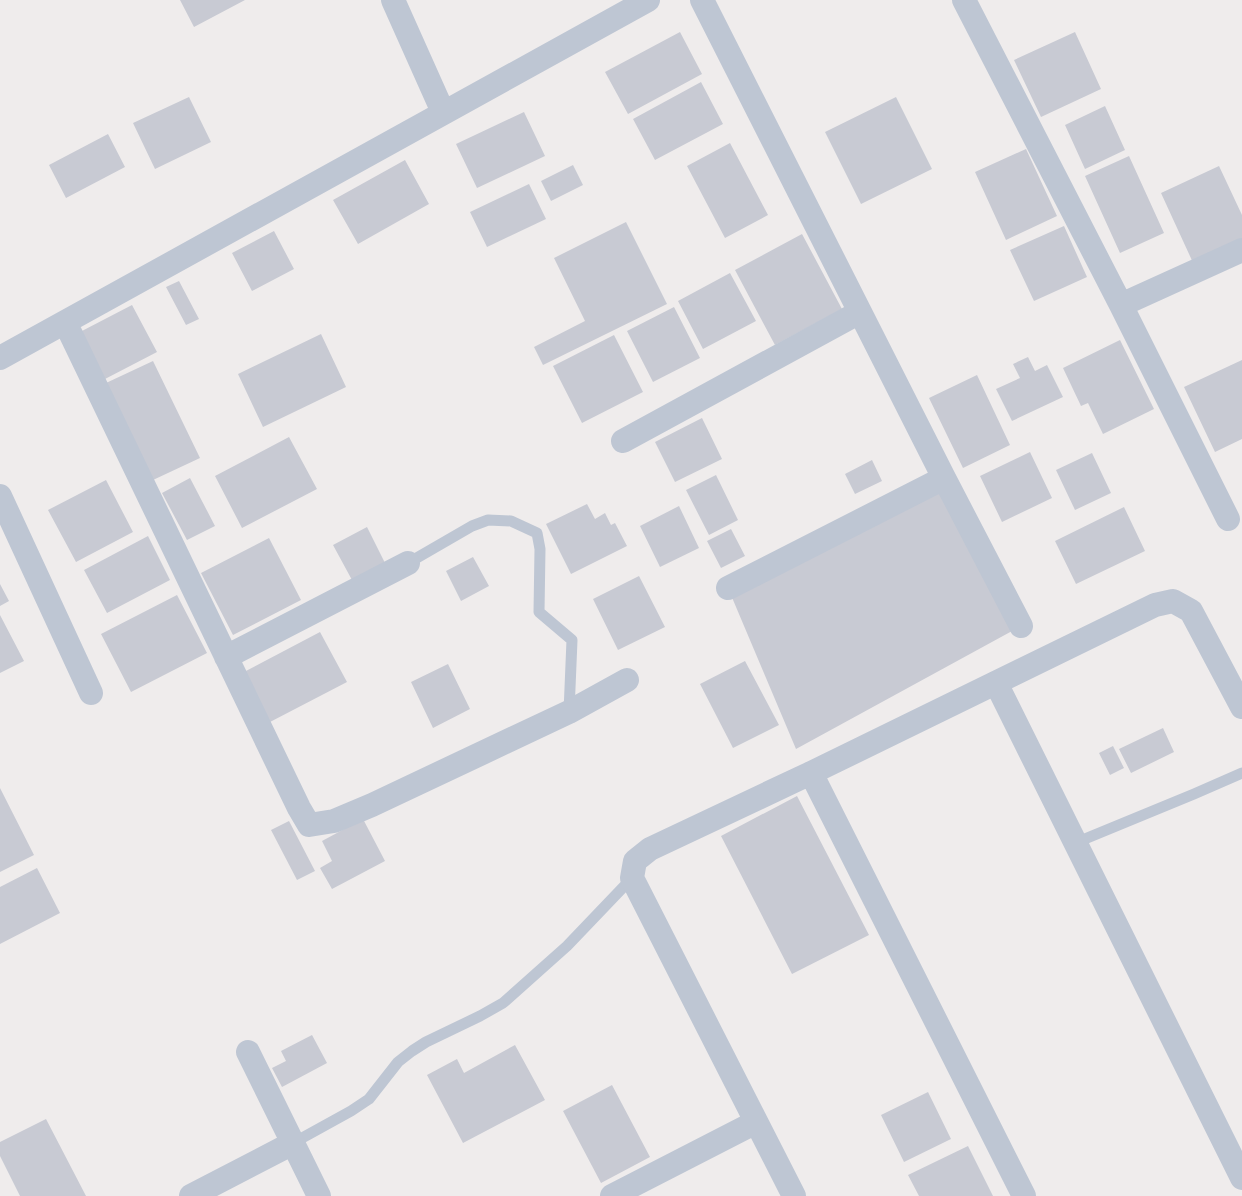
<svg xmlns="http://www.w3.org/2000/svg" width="1242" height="1196" viewBox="0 0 1242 1196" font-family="'PT Sans',sans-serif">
  <rect width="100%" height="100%" fill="#efecec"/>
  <path fill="#c8cad3" d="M 180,0 L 245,0 L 194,27 Z
    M 680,32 L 702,74 L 628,114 L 605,72 Z
    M 1075,32 L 1101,89 L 1041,117 L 1014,60 Z
    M 701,82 L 723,124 L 655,160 L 633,119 Z
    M 189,97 L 211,142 L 155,169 L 133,123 Z
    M 896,97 L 932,169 L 861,204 L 825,132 Z
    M 1105,106 L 1125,150 L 1085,169 L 1065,125 Z
    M 524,112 L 545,156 L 477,188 L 456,144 Z
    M 108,134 L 125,167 L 66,198 L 49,165 Z
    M 730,143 L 768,215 L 725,238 L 687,166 Z
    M 1026,149 L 1057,216 L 1006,240 L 975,172 Z
    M 1129,156 L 1164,233 L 1120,253 L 1085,176 Z
    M 405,160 L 429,204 L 358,244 L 333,200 Z
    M 573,165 L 583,185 L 551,201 L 541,181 Z
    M 1219,166 L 1242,215 L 1242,245 L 1195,267 L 1161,193 Z
    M 529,184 L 546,219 L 487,247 L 470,212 Z
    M 626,222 L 667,304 L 543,365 L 534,347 L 585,321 L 554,258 Z
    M 1064,226 L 1087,277 L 1034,301 L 1010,250 Z
    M 274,231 L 294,269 L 252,291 L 232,253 Z
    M 802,234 L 842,309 L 775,345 L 735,270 Z
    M 730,273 L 756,321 L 703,349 L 678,301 Z
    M 179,281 L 199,319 L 186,325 L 166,287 Z
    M 132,305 L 157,352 L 105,379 L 80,332 Z
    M 674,307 L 700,358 L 653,382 L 627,331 Z
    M 321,334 L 346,387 L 263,427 L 238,374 Z
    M 614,335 L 643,392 L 582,423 L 553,366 Z
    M 1120,340 L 1154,409 L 1103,434 L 1088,403 L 1081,406 L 1063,368 Z
    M 1028,357 L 1035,371 L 1047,365 L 1063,397 L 1012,421 L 996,389 L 1020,378 L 1013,364 Z
    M 1242,360 L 1242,439 L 1215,452 L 1184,387 Z
    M 153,361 L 200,458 L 153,480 L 106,383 Z
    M 977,375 L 1010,445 L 963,468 L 929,398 Z
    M 702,418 L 722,459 L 675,482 L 655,442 Z
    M 289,437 L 317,489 L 242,528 L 215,476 Z
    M 1030,452 L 1052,498 L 1002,522 L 980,476 Z
    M 1092,453 L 1111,493 L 1075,510 L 1056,470 Z
    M 872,460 L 882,481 L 855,494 L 845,474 Z
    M 716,475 L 738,520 L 709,535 L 686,490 Z
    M 190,478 L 215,526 L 187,540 L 162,493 Z
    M 944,478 L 1021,626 L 796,749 L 728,588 Z
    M 106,480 L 133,532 L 76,562 L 48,510 Z
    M 587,504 L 595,519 L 605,513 L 611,525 L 615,523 L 627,546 L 571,574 L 546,524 Z
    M 679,506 L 699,548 L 660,567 L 640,526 Z
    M 1124,507 L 1145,551 L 1076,584 L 1055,541 Z
    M 367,527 L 385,563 L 352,580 L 333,545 Z
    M 731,529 L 745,556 L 721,568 L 707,541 Z
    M 148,536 L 170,580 L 107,613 L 84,570 Z
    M 269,538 L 301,600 L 233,635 L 201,573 Z
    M 473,557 L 489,586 L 461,601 L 446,571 Z
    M 639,576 L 665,627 L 618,650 L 593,599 Z
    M 0,584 L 9,601 L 0,606 Z
    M 177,595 L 207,653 L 131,692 L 101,634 Z
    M 0,615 L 24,661 L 0,673 Z
    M 320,632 L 347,682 L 270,722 L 244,672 Z
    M 745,661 L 779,725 L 733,748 L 700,684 Z
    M 448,664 L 470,709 L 433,728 L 411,682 Z
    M 1163,728 L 1174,752 L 1131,773 L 1119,749 Z
    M 1113,746 L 1124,768 L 1110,775 L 1099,753 Z
    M 0,788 L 34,855 L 0,872 Z
    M 797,796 L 869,935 L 792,974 L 721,836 Z
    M 363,819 L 385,861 L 332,889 L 320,868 L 332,861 L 322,841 Z
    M 289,821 L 315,871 L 297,880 L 271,830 Z
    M 37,868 L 60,913 L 0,944 L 0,887 Z
    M 312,1035 L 327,1063 L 282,1087 L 272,1068 L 286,1061 L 281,1051 Z
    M 515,1045 L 545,1100 L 463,1143 L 427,1075 L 457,1059 L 464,1073 Z
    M 612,1085 L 650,1157 L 601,1183 L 563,1111 Z
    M 928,1092 L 951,1139 L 904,1162 L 881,1115 Z
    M 46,1119 L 86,1196 L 20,1196 L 0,1156 L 0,1142 Z
    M 968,1146 L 993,1196 L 919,1196 L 908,1175 Z"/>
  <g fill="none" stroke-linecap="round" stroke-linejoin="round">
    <path stroke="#bec6d3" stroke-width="11" d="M 408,563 L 472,526 L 488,520 L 511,521 L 537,533 L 540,549 L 539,612 L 572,640 L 569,712
      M 1075,843 L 1194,794 L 1242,773
      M 293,1143 L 351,1111 L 369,1099 L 398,1062 L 412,1051 L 426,1042 L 480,1016 L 503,1003 L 567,946 L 632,878"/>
    <path stroke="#bec6d3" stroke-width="24" d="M 393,0 L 443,112
      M 702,0 L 944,478 L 1021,626
      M 964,0 L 1121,305 L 1228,519
      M 1121,305 L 1242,250
      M 65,322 L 299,808 L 309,825 L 334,821 L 372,805 L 569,712 L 627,680
      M 0,358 L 648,0
      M 623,441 L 860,312
      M 0,496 L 91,693
      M 728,588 L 944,478
      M 226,657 L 408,563
      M 996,683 L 1242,1178
      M 811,773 L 1024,1196
      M 248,1052 L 319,1196
      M 191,1196 L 293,1143
      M 612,1196 L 756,1122
      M 794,1196 L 632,878 L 635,861 L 650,849 L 811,773 L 1155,605 L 1173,601 L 1191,611 L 1242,707"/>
  </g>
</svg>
